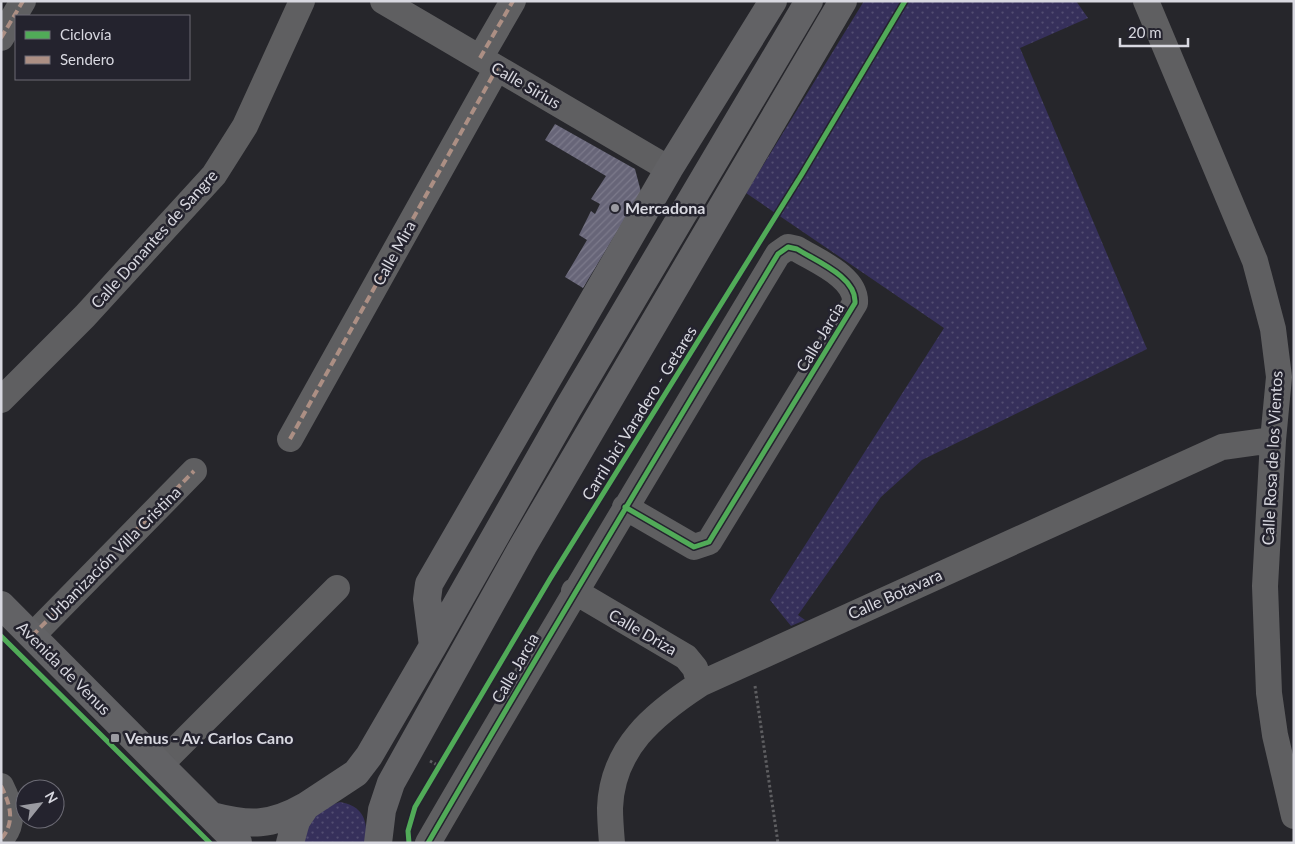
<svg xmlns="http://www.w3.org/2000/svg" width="1295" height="844" viewBox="0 0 1295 844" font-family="Lato,sans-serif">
  <defs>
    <pattern id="green-dots" width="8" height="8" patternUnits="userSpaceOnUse" patternTransform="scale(1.25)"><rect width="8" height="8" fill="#36305b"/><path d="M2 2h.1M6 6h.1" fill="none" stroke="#524d72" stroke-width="1.8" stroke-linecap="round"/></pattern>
    <pattern id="building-hatch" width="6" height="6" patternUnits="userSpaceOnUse" patternTransform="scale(1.25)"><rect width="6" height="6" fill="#676578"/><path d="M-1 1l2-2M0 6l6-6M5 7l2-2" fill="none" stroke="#7c7a8b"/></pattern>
  </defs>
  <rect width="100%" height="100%" fill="#26262b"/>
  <path fill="url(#green-dots)" d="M 864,1 L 1076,1 L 1088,18 L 1020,48 L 1147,349 L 922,460 L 881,497 L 798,615 L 805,620 L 791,626 L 770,600 L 944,328 L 746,193 Z
    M 340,802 C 363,806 369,821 365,843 L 302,843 C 304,821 320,808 340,802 Z"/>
  <path fill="url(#building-hatch)" d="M 555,124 L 635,169 L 641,192 L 583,288 L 565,277 L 587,240 L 579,235 L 591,211 L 595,214 L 600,204 L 591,199 L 606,176 L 545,140 Z"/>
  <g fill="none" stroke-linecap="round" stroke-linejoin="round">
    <path stroke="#5e5e61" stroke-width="3" stroke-dasharray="2.5 2.5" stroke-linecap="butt" d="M 755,686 L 778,843
      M 430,761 L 439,766"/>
    <path stroke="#5f5f61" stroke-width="26" d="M 383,1 L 669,169
      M 1146,1 L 1255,261 L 1273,329 L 1279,377 L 1273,440 L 1265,586 L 1267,640 L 1269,693 L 1275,735 L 1294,816
      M 1,38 L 23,1
      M 480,58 L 513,1
      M 1,400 L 85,316 L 214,175 L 245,126 L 302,1
      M 290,439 L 497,68
      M 574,591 L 686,657 L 695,668 L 700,684
      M 32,636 L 194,471
      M 160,765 L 337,588
      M 1,786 C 10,804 16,822 1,839
      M 428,843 C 543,645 660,450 778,254 L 788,247 L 797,249 C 816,261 857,277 855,303 L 709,542 L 694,547 L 625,507
      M 612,843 C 611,831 610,820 610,808 C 612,748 654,714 700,684 L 1222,447 L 1273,440"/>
    <path stroke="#626265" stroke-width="28" d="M 1,605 L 238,843
      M 433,646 L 427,599 L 429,584 L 669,169 L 773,1
      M 212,816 C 250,826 271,826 306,806
      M 290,843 L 296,821 L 306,806 L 356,773 L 369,756 L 433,646 L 567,410 L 809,1
      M 378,843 L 382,810 L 391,783 L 523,546 L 843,1"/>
    <path stroke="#ac8f84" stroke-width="4" stroke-dasharray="8 4" stroke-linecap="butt" d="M 1,38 L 23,1
      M 480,58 L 513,1
      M 290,439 L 497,68
      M 32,636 L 194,471
      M 1,786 C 10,804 16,822 1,839"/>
    <g stroke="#24232e" stroke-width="8">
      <path id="cycleway" d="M 1,636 L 210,843
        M 409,843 L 408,831 L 415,807 L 550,579 L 802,174 L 905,1
        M 428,843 C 543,645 660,450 778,254 L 788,247 L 797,249 C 816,261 857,277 855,303 L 709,542 L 694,547 L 625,507"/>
    </g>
    <use href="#cycleway" stroke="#51ab58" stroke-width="5"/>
  </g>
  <g fill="#9a9aa1" stroke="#24232e" stroke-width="2">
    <circle cx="615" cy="208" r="5"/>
    <rect x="110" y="733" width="10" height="10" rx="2.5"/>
  </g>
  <g text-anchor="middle" stroke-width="5" stroke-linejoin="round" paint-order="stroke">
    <g font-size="16" fill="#d8d8e0" stroke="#24232e">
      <text transform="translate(526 85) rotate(30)" y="6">Calle Sirius</text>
      <text transform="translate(154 239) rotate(-48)" y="6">Calle Donantes de Sangre</text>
      <text transform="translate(394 253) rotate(-61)" y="6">Calle Mira</text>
      <text transform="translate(820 337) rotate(-59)" y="6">Calle Jarcia</text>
      <text transform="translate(639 413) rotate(-58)" y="6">Carril bici Varadero - Getares</text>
      <text transform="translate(1272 458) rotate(-87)" y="6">Calle Rosa de los Vientos</text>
      <text transform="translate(113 554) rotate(-45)" y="6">Urbanización Villa Cristina</text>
      <text transform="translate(895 594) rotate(-24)" y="6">Calle Botavara</text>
      <text transform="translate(643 632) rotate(30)" y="6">Calle Driza</text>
      <text transform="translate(64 668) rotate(45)" y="6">Avenida de Venus</text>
      <text transform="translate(515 668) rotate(-60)" y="6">Calle Jarcia</text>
    </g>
    <g font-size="16" font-weight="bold" fill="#d8d8e0" stroke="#24232e" text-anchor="start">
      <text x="625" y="214">Mercadona</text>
      <text x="125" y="744">Venus - Av. Carlos Cano</text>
    </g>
  </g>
  <rect width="1295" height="844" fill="none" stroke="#d8d8e0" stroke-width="5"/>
  <rect x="15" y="15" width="175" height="65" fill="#24232e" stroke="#6c6b75"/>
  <rect x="25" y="31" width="25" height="8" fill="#51ab58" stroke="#6c6b75"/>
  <text x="60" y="40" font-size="15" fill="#d8d8e0">Ciclovía</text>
  <rect x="25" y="56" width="25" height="8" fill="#ac8f84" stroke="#6c6b75"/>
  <text x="60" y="65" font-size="15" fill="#d8d8e0">Sendero</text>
  <g transform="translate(40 804) rotate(60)"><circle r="24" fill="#24232e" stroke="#6c6b75"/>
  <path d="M0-4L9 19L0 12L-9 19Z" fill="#9a9aa1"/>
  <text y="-8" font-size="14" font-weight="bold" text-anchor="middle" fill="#d8d8e0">N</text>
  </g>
  <path d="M1120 38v8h68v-8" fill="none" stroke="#d8d8e0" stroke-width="2.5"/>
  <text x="1128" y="38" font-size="15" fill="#d8d8e0" stroke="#24232e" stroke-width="4" paint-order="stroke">20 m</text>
</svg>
